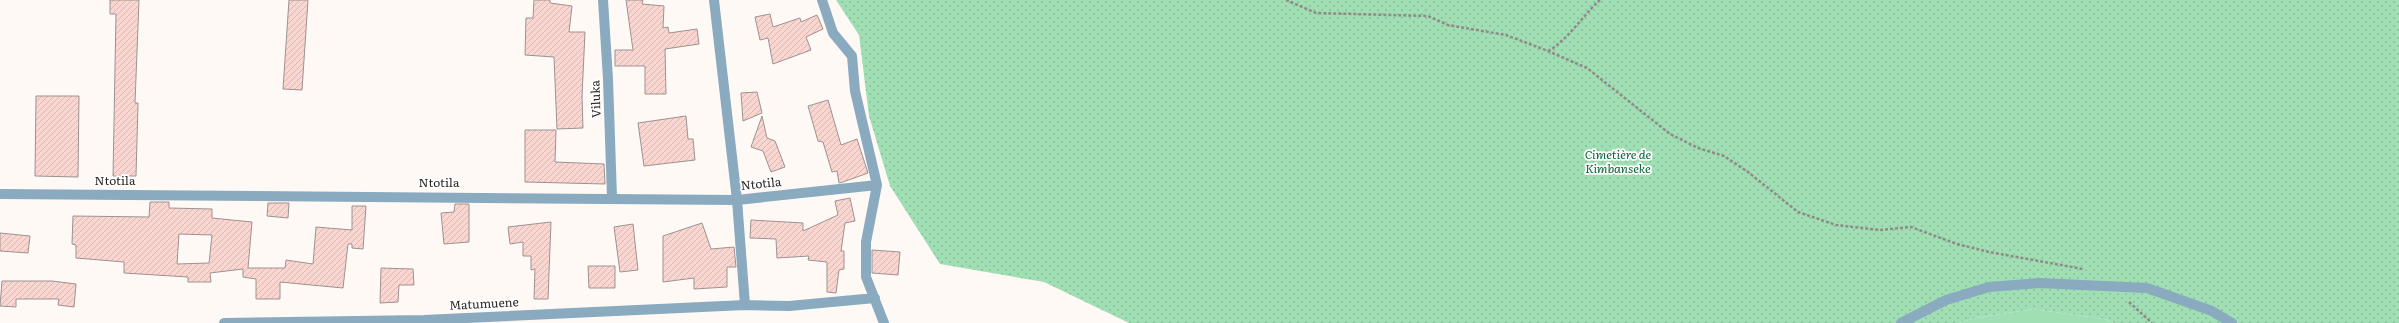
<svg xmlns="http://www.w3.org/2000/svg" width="2399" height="323" viewBox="0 0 2399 323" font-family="Literata,serif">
  <defs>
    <pattern id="grass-dots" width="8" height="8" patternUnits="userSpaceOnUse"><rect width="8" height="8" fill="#a0deb4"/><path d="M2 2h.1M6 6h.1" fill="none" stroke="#8abe9b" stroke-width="1.8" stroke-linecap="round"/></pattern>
    <pattern id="building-hatch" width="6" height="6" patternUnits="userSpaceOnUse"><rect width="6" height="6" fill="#fbd6d0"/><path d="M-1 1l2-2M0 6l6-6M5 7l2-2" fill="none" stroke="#d7b8b2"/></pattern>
  </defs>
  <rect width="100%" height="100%" fill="#fff9f6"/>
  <path fill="url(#grass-dots)" d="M 836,0 L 2399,0 L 2399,323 L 2114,323 L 2104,319 L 2033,309 L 1976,318 L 1959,323 L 1129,323 L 1044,282 L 940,264 L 890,186 L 869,116 L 859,35 Z"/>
  <path fill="#a0deb4" d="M 2033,309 L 2104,319 L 2114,323 L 1959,323 L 1976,318 Z"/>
  <path fill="url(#building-hatch)" stroke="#9d9291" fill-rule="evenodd" d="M 110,0 L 139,0 L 135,103 L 138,103 L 136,176 L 113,176 L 116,14 L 110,14 Z
    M 289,0 L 308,0 L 302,90 L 283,89 Z
    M 534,0 L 550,0 L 550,3 L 572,6 L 569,32 L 585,32 L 582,96 L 583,128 L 557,129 L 554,57 L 525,55 L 526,18 L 533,18 Z
    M 626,0 L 643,0 L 642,4 L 664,6 L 663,28 L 668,27 L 669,33 L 697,29 L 699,44 L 665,49 L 666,94 L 645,94 L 645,66 L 615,66 L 615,50 L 633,50 Z
    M 770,14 L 773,27 L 800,18 L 801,22 L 817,15 L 823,29 L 806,37 L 811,50 L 773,64 L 768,38 L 760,40 L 755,17 Z
    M 757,92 L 762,113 L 743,121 L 741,93 Z
    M 36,96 L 79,96 L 78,177 L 35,176 Z
    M 828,100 L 841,145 L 857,139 L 868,173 L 843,182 L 839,183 L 837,171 L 832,172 L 823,142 L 818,141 L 808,106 Z
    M 686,116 L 688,139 L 693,139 L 695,160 L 644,166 L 638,123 Z
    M 762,116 L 767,138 L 775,141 L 785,167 L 771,172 L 763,151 L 751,147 Z
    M 525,130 L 556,130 L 555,162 L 604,164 L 605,184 L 525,182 Z
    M 850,198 L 855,221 L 845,223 L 841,251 L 844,251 L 844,269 L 839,270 L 836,293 L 827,292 L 827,262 L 808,260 L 809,256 L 777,258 L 776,239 L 750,238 L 751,220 L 803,223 L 803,231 L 838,215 L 835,201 Z
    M 150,202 L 169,202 L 169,208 L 212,209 L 212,218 L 252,222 L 248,268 L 285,268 L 286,260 L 313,264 L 316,227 L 352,230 L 352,206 L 366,206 L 363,249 L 352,248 L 352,244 L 348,244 L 343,288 L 280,282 L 280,299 L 256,299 L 256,279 L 243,277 L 243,269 L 210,273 L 211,282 L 188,282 L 188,277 L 124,273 L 124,262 L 76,258 L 76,245 L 72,244 L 73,216 L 149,217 ZM 179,234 L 212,235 L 209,263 L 177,264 Z
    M 268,203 L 289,203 L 288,218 L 267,216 Z
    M 455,204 L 469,204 L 469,242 L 444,244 L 441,213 L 454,212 Z
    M 551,222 L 548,299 L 534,299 L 535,269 L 531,270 L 531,256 L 523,256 L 523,242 L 510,244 L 508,227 Z
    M 702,223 L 711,249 L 734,247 L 736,267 L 727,267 L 727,287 L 694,289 L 694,278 L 663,282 L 663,236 Z
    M 633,224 L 638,270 L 620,272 L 614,227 Z
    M 0,233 L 30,236 L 28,253 L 0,251 Z
    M 872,250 L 900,252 L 898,275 L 872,273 Z
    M 588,266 L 615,266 L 615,288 L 589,288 Z
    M 381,268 L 413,269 L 414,285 L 399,285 L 398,302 L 380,303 Z
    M 2,281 L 52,281 L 76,284 L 74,307 L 58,305 L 59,299 L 16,299 L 16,307 L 0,306 Z"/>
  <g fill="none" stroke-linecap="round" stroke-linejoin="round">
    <path stroke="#908b89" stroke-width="2.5" stroke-dasharray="3 2" stroke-linecap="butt" d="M 1286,0 L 1316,13 L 1428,16 L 1448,25 L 1506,35 L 1548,51 L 1587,68 L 1670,134 L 1698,148 L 1724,156 L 1748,172 L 1798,212 L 1836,225 L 1880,230 L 1911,227 L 1957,244 L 1989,252 L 2083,269
      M 1548,51 C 1568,40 1583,15 1600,0
      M 2129,302 L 2152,323"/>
    <path stroke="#89aabf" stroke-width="10" d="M 603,0 L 608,79 L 612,198
      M 714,0 L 737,200 L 745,305 L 789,306 L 875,298
      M 822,0 L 833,33 L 852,56 L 855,91 L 877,185 L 866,242 L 866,277 L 884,323
      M 0,194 L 737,200 L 877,185
      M 224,323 L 424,320 L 745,305
      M 1901,323 L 1946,300 L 1989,287 L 2039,283 L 2147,288 L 2212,311 L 2232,323"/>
  </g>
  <g text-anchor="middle" stroke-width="3.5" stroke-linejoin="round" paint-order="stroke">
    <g font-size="12" fill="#2a2624" stroke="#fff">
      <text transform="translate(596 99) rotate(-92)" y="4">Viluka</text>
      <text x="115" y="185">Ntotila</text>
      <text x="439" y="187">Ntotila</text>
      <text transform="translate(761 184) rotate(-6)" y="4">Ntotila</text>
      <text transform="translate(484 304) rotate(-3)" y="4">Matumuene</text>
    </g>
    <g font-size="12" font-style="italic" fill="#076437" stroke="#fff">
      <text x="1618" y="159">Cimetière de<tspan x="1618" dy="14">Kimbanseke</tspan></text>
    </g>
  </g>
</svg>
